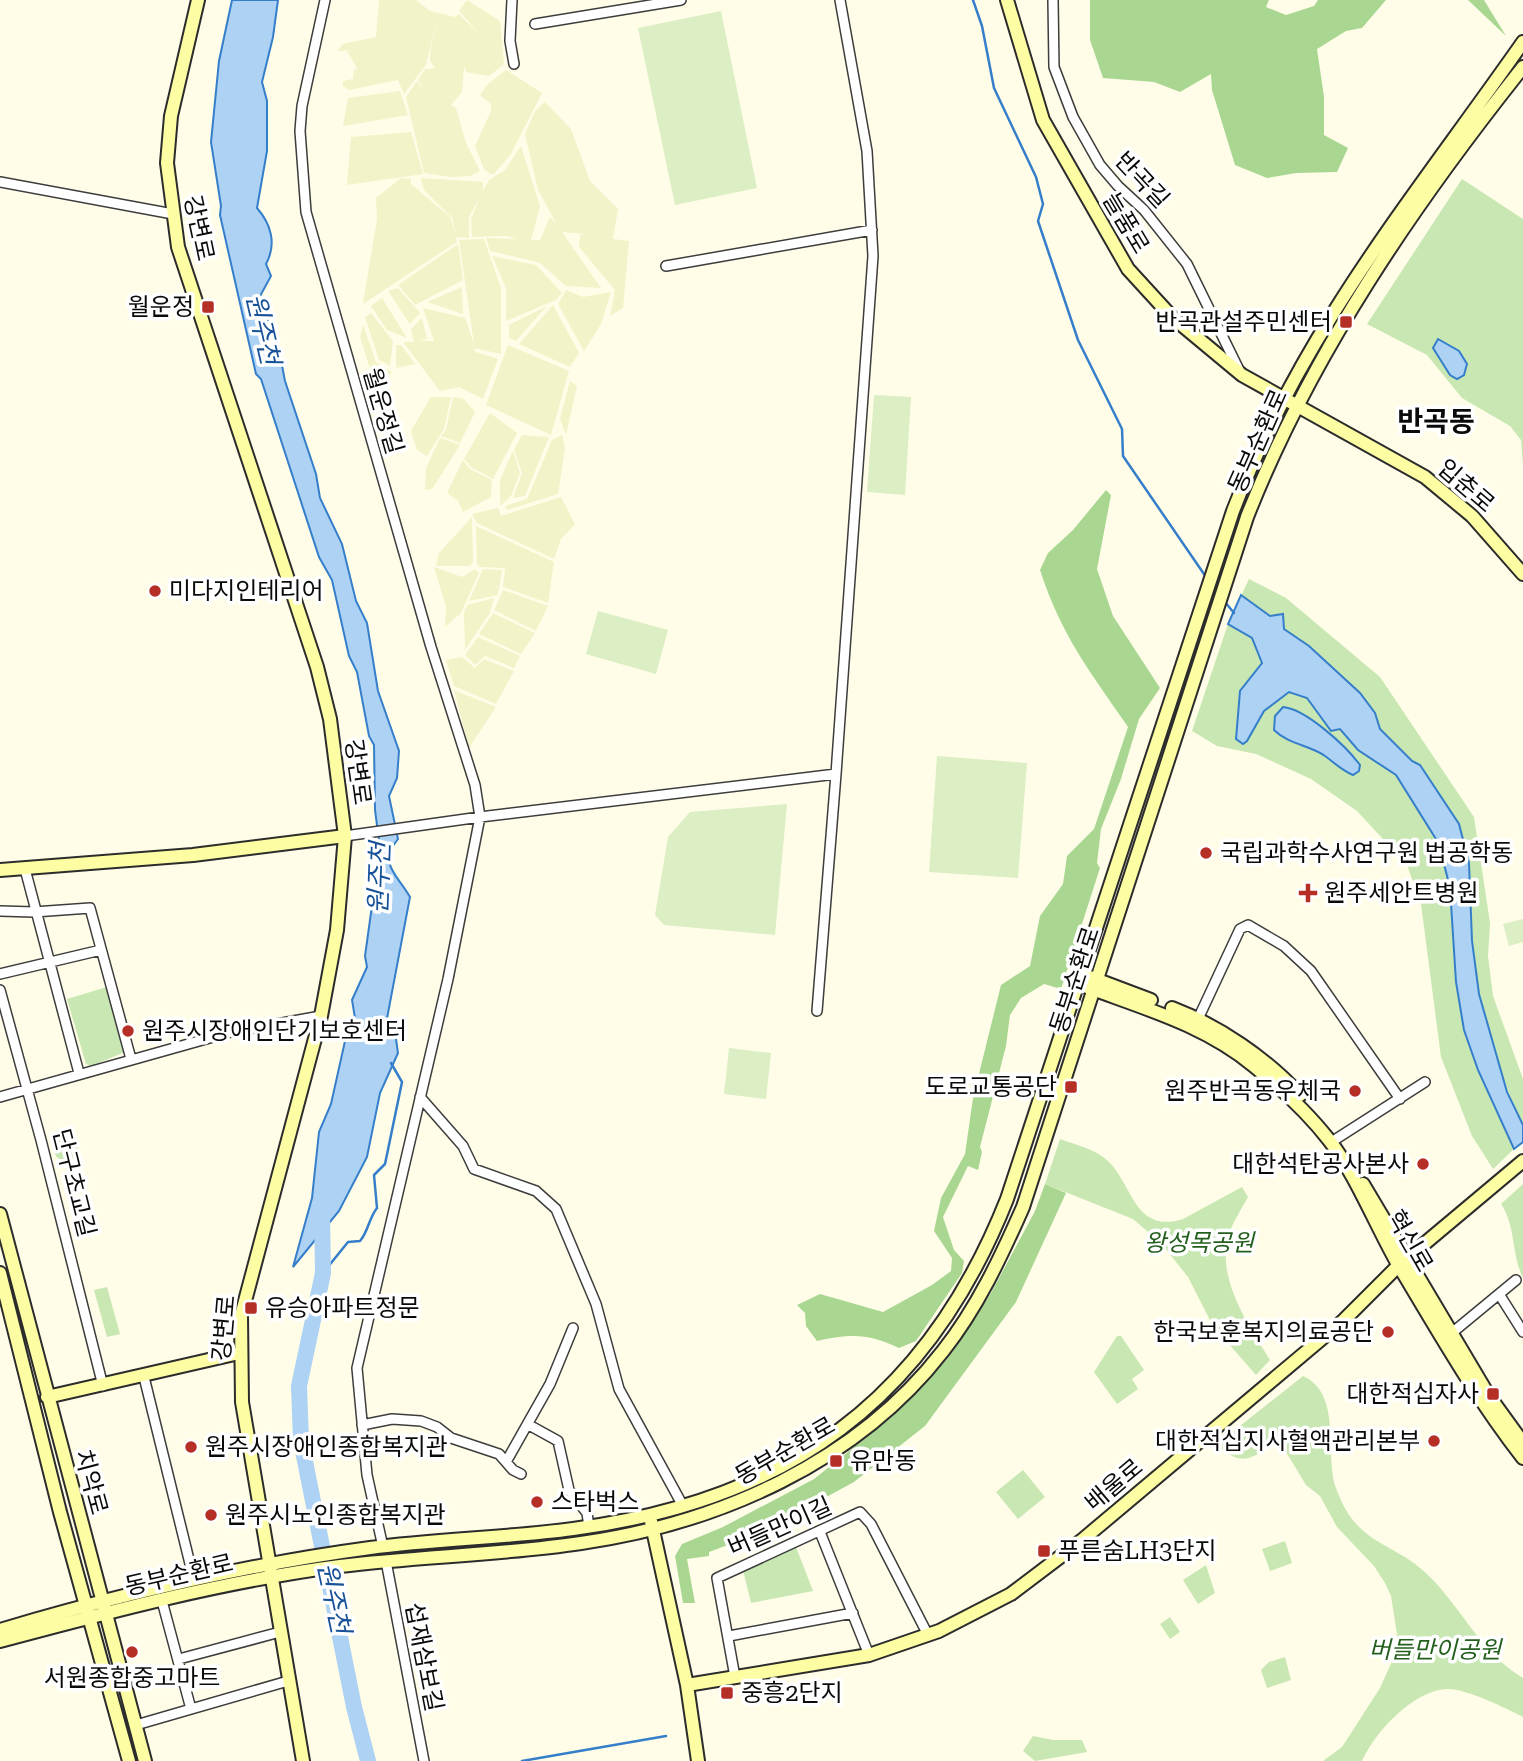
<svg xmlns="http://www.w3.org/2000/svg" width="1523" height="1761" viewBox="0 0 1523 1761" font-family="'Roboto Serif','Noto Sans KR',serif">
  <rect width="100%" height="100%" fill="#fffde7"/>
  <path fill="#f2f3c9" d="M 379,0 L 416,0 L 430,11 L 455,17 L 459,14 L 481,36 L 459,11 L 467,0 L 500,21 L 504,64 L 489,76 L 466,72 L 464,66 L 462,92 L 451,105 L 456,108 L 466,143 L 480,171 L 470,176 L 451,177 L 424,173 L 406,97 L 417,81 L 424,90 L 418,80 L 425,69 L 435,68 L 430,61 L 430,52 L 438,14 L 426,65 L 404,94 L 398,80 L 349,90 L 343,86 L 343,81 L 353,79 L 354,69 L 358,70 L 347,51 L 352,50 L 337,51 L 343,44 L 376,37 Z
    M 506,70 L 542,93 L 511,154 L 494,174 L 490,174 L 484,169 L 475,146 L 491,111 L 491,104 L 480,95 L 488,84 Z
    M 400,91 L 408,115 L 343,126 L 348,98 Z
    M 545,102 L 571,129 L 590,181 L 618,209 L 613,239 L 629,241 L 623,308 L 610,316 L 615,290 L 579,247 L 580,235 L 585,234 L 562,232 L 601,288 L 566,286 L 540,263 L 490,251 L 486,238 L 517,239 L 506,236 L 472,237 L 471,219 L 480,197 L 469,217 L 469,238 L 456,237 L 457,242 L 363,304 L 377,219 L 376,198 L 401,178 L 411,179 L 411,184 L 450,217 L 456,235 L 452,218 L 424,190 L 421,178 L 483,182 L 483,191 L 489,180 L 505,170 L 521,146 L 540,206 L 531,240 L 540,240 L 550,217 L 557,225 L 538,190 L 525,134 L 535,111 Z
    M 411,132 L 423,174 L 347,185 L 351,137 Z
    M 484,239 L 501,288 L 501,354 L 474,348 L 476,352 L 498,359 L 483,399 L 459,387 L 440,391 L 403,342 L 414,342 L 411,329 L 422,318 L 427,339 L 419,341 L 434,341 L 423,308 L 465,318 L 474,344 L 459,240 Z
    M 458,244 L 463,280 L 415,305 L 398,285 Z
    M 492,256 L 536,265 L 562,293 L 556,300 L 506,321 L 506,288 Z
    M 462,287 L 463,314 L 427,302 Z
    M 398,288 L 420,313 L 410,324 L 388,291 Z
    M 566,290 L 583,297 L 611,292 L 601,324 L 584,351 L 558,304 Z
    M 382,298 L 407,338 L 387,330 L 371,306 Z
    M 553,305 L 579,353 L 570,367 L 519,344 Z
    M 547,306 L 516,341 L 509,338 L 509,325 Z
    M 371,313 L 393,341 L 390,366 L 379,360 L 365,317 Z
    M 363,325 L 376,362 L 393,373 L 373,379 L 360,337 Z
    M 396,345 L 401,345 L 415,364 L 396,368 Z
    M 508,345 L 569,371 L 551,435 L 486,405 Z
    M 570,381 L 577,386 L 566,435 L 560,419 Z
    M 431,397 L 451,397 L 444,429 L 427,456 L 417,450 L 411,431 Z
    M 453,397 L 464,399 L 475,412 L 460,443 L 441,436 L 446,430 Z
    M 490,413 L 517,433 L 493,479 L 471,467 L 464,459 Z
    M 522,435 L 549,437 L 525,496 L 513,498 L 522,473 L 514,450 Z
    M 562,435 L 565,449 L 558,494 L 507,510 L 505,506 L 527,499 L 552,440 Z
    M 440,438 L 460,445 L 432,489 L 425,490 L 426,468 Z
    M 513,451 L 520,473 L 511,496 L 500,506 L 500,480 Z
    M 463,460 L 470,469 L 492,480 L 491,497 L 463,512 L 458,501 L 447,493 Z
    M 561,497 L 575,524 L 561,539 L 554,559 L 477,523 L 472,514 L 498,508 L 501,516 Z
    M 472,517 L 473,562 L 470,566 L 436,566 L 439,553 Z
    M 476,526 L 554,562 L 548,603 L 503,587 L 505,568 L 480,567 L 477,564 Z
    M 434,567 L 462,577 L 475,569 L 479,573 L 461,613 L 445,627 L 446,607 Z
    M 483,569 L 502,570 L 498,595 L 469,601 Z
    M 503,590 L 548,606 L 536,631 L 494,610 Z
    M 494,598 L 490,613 L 465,650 L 464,613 L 467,605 Z
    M 493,613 L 535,633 L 521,654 L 479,634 Z
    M 478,637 L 520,656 L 514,668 L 485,656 L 475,665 L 465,655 Z
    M 462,657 L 475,668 L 484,659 L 514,671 L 496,704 L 454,686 L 446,660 Z
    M 454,690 L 496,707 L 469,748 Z"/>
  <path fill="#c8e7b3" d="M 1462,179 L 1523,219 L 1523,466 L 1521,440 L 1510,426 L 1462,398 L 1427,355 L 1367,324 Z
    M 1249,579 L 1286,598 L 1380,677 L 1474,817 L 1490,923 L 1488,956 L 1493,996 L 1523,1079 L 1523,1125 C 1496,1068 1476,1004 1472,940 C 1470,901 1470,867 1460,829 L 1439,844 L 1450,888 L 1456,983 L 1464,1030 L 1478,1070 L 1514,1149 L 1493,1169 L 1472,1136 L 1441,1057 L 1421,904 L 1407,865 L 1357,811 L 1311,779 L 1256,754 L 1217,746 L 1192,731 L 1228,624 Z
    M 107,987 L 125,1052 L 91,1066 L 86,1064 L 67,999 Z
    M54 1149a12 12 0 1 1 24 0a12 12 0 1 1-24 0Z
    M 1060,1139 C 1076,1145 1096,1149 1109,1162 C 1133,1186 1135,1234 1183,1219 L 1242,1187 L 1248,1197 C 1241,1210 1232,1223 1228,1237 C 1217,1281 1249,1325 1270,1360 L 1256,1375 L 1213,1326 L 1188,1277 L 1161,1243 L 1133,1219 L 1045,1184 Z
    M 1523,1184 L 1523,1278 C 1511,1253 1516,1226 1501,1204 Z
    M 107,1287 L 120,1334 L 107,1337 L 94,1290 Z
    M 1117,1336 L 1121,1336 L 1144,1370 L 1132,1379 L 1138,1389 L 1117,1404 L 1094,1372 Z
    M 1303,1376 C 1343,1394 1324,1455 1336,1488 C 1357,1548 1394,1540 1430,1577 C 1463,1610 1481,1653 1523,1678 L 1523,1717 C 1506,1708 1465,1688 1446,1689 C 1413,1691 1375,1732 1362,1761 L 1323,1761 L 1342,1747 L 1380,1688 L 1394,1657 L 1397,1634 L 1391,1596 L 1385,1583 L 1374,1566 L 1337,1527 L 1320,1496 L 1306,1485 L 1280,1442 C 1250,1457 1245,1469 1216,1445 Z
    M 1023,1470 L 1045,1497 L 1018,1519 L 996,1492 Z
    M 1285,1541 L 1292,1563 L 1270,1571 L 1262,1549 Z
    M 796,1547 L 813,1591 L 751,1603 L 743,1570 Z
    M 1206,1565 L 1215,1593 L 1198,1604 L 1183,1580 Z
    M 1170,1617 L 1180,1632 L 1170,1639 L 1160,1624 Z
    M 1285,1657 L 1291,1680 L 1267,1688 L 1261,1670 L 1269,1662 Z
    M 1033,1736 L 1053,1740 L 1082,1740 L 1087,1752 L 1035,1761 L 1023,1751 Z"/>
  <path fill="#a9d792" d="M 1090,0 L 1269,0 L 1266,7 L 1286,15 L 1314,6 L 1318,0 L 1386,0 L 1362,28 L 1346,31 L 1317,49 L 1324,97 L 1324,135 L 1348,148 L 1337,172 L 1296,173 L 1267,178 L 1235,165 L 1212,90 L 1211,74 L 1180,92 L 1154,82 L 1103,78 L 1090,40 Z
    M 1468,0 L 1484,0 L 1506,36 Z
    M 1106,490 L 1111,495 L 1097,569 L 1113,616 L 1160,688 L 1139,719 L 1121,779 L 1101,829 L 1097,863 L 1100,868 L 1061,989 L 1044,984 L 1021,998 L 1010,1015 L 1006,1046 L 980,1147 L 982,1152 L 978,1170 L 968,1166 L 943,1217 L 954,1250 L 964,1261 L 962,1273 L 916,1341 L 899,1348 C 867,1333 851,1334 817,1341 L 806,1326 L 805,1313 L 797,1305 L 820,1294 L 883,1312 L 932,1285 L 951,1271 L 952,1258 L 934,1231 L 941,1198 L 965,1154 L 973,1098 L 1001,985 L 1030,966 L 1040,916 L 1063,884 L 1067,856 L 1094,829 L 1128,727 C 1089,670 1062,637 1040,570 L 1048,553 L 1073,530 Z
    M 1045,1184 L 1066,1193 L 1016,1302 L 925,1426 L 854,1482 L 760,1533 L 709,1552 L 709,1556 L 687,1559 L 695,1603 L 683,1603 L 675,1556 L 682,1544 L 723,1527 L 814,1479 L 888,1420 L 947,1359 L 991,1293 L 1035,1211 Z"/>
  <path fill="#dbeec4" d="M 721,11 L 757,188 L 675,205 L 638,28 Z
    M 874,395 L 911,397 L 905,495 L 867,492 Z
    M 598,611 L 668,630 L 656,674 L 586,654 Z
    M 937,756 L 1027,763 L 1018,878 L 929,872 Z
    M 787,804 L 775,935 L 664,925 L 655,915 L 668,837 L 690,812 Z
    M 1523,919 L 1523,942 L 1509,946 L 1503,924 Z
    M 729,1048 L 771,1053 L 766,1099 L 724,1094 Z"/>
  <path fill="#add2f4" stroke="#357eca" stroke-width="2" d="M 232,0 L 278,0 L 273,37 L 262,82 L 267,101 L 267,151 L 257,208 C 271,224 277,244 266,264 L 271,276 L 259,298 C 262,306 269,318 269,326 C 268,346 261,344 281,360 L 285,381 L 316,474 L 320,498 L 342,544 L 356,601 L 367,623 L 378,691 L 399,751 L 397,778 L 389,796 L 398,839 C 378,864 396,873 410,897 L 385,1029 L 396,1039 L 398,1053 L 380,1093 L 367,1157 L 339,1211 L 293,1267 L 312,1198 L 319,1132 L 331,1104 L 347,1032 L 355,1018 L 352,1000 L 367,967 L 365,956 L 380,848 L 375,810 L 374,745 L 369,736 L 357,672 L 349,656 L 332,580 L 319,557 L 261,379 L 256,374 L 220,215 L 221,206 L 211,142 L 219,61 Z
    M 1438,339 L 1459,351 L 1467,364 L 1464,375 L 1457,379 L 1450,375 L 1433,348 Z
    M 1241,595 L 1270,616 L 1283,614 L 1284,629 L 1309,646 L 1360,693 L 1375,713 L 1380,729 L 1412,761 L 1420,765 L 1459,824 L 1469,863 L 1472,941 L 1479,994 L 1507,1092 L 1523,1125 L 1523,1142 L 1514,1149 L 1478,1070 L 1464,1030 L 1456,982 L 1450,888 L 1439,844 L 1396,775 L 1358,750 L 1340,729 L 1331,731 L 1307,698 L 1289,692 L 1264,711 L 1247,741 L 1243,744 L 1236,739 L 1240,691 L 1262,663 L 1252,638 L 1228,624 Z
    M 1283,707 C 1306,709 1346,746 1360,765 L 1359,771 L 1353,775 C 1341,770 1335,763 1325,756 C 1310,745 1289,745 1274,730 L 1275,716 Z"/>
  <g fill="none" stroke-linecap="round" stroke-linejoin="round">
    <path stroke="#357eca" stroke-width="2.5" d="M 973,0 L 982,26 L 994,88 L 1036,177 L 1043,204 L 1038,221 L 1078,340 L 1122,429 L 1123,456 L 1206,577
      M 1225,602 L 1234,613
      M 323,1273 L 348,1242 L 360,1241 C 368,1232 369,1218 377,1208 L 374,1175 L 385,1164 L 402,1082 L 391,1063
      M 522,1761 L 666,1736"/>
    <path stroke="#add2f4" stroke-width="16" d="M 322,1213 L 323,1273 L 299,1386 L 301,1441 L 354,1707 L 368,1761"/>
    <g stroke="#3d3d3d" stroke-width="12">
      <path id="street" d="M 325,0 L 302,106 L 300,131 L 306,212 L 431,647 L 475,785 L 480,817 L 448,979 L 357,1368 L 367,1475 L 383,1547
        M 512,0 L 510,41 L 514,64
        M 1053,0 L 1054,67 L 1073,117 L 1100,165 L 1118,186 L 1144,210 L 1187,264 L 1240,372
        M 535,24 L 681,0
        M 0,182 L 173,214
        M 666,266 L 872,230
        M 345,836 L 480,817 L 836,774 L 873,256 L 867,151 L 840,0
        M 25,869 L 79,1073
        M 0,911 L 34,912 L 90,908 L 131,1059
        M 0,974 L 101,950
        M 0,990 L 41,1140 L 103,1386
        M 817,1011 L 836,774
        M 1198,1019 L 1240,929 L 1248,925 L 1284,946 L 1311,971 L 1400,1099
        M 0,1097 L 231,1032 L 321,1016
        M 420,1097 L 463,1146 L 474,1169 L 536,1191 L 556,1209 L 596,1304 L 619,1389 L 683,1506
        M 1336,1139 L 1425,1082
        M 1499,1294 L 1523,1332
        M 1453,1332 L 1516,1280
        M 144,1377 L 194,1580
        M 362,1425 L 392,1419 L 421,1421 L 437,1427 L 451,1438 L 499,1454 L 513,1470 L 521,1474
        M 529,1425 L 558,1441 L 569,1490 L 587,1513 L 589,1527
        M 506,1462 L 550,1384 L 573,1328
        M 820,1532 L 869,1655
        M 386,1561 L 424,1761
        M 162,1601 L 191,1709
        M 729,1636 L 853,1613
        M 179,1659 L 280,1632
        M 735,1677 L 717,1578 L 860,1512 L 871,1524 L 928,1635
        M 136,1725 L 288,1681"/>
    </g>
    <g stroke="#2c2c2c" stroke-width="16">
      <path id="secondary" d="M 198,0 L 171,116 L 167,163 L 178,247 L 317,667 L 330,719 L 345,836 L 337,930 L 321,1016 L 241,1316 L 242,1402 L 303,1761
        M 1007,0 L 1043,120 L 1128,269 L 1171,316 L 1242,375 L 1425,477 L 1472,516 L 1523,574
        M 0,870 L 193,855 L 345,836
        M 1090,977 L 1151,1000
        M 1087,987 C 1146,1009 1204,1025 1254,1066 C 1281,1088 1308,1113 1329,1140 C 1355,1173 1377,1228 1399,1266 C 1438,1331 1476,1398 1523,1458
        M 1172,1008 C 1219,1026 1266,1058 1300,1095
        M 1363,1184 L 1489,1396 L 1523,1443
        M 0,1214 L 145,1761
        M 0,1273 L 60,1512 L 129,1761
        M 47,1397 L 239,1353
        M 651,1521 L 687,1685 L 698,1761
        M 0,1630 C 121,1594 244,1565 370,1548 C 437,1539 506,1538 573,1529 C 787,1501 927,1401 1007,1199 L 1233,511 C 1303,329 1413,199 1523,42
        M 0,1641 C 112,1611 225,1581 340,1566 C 420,1556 502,1555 581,1543 C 719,1523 856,1463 943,1351 C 977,1308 1001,1257 1023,1207 L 1247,517 C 1311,354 1414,204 1523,67
        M 687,1685 L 869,1655 L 939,1631 L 1011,1594 L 1081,1541 L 1344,1320 L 1399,1265 L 1523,1161"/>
    </g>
    <use href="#street" stroke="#fff" stroke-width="9"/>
    <use href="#secondary" stroke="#fdfea3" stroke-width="12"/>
  </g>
  <g fill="#b62f26" stroke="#fff" stroke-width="2.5">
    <rect x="201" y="300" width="14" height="14" rx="3.5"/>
    <rect x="1339" y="315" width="14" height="14" rx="3.5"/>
    <circle cx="155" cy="591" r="7"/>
    <circle cx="1206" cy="853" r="7"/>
    <path d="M1304.5 882.5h7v7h7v7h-7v7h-7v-7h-7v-7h7z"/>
    <circle cx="128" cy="1031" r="7"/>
    <rect x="1064" y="1080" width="14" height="14" rx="3.5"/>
    <circle cx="1355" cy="1091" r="7"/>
    <circle cx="1423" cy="1164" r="7"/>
    <rect x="244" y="1301" width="14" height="14" rx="3.5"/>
    <circle cx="1388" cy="1332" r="7"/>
    <rect x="1486" y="1387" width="14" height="14" rx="3.5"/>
    <circle cx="1434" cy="1441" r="7"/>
    <circle cx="191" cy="1447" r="7"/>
    <rect x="829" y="1454" width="14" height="14" rx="3.5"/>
    <circle cx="537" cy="1502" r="7"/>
    <circle cx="211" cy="1515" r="7"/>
    <rect x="1037" y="1544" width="14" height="14" rx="3.5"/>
    <circle cx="132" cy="1652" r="7"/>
    <rect x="720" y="1686" width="14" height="14" rx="3.5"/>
  </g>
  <g text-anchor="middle" stroke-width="7" stroke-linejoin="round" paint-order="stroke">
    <g font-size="24" fill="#0a0a0a" stroke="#fff">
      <text transform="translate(1142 180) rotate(47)" y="8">반곡길</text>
      <text transform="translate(1126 223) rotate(59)" y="8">늘품로</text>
      <text transform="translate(199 228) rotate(78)" y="8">강변로</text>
      <text transform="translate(383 411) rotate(74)" y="8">월운정길</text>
      <text transform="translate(1258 441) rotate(-66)" y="8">동부순환로</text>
      <text transform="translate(1466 486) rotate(41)" y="8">입춘로</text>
      <text transform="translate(358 772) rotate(82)" y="8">강변로</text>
      <text transform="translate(1075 980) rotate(-72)" y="8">동부순환로</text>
      <text transform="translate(74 1183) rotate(76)" y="8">단구초교길</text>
      <text transform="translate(1410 1241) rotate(60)" y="8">혁신로</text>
      <text transform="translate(224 1328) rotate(-85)" y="8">강변로</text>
      <text transform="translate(785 1451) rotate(-30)" y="8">동부순환로</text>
      <text transform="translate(91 1482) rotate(75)" y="8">치악로</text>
      <text transform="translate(1114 1485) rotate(-40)" y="8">배울로</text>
      <text transform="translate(780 1527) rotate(-24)" y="8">버들만이길</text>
      <text transform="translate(179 1575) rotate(-13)" y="8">동부순환로</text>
      <text transform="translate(424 1657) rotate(79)" y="8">섭재삼보길</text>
    </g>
    <g font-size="24" fill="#0a0a0a" stroke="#fff" text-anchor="start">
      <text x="194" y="315" text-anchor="end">월운정</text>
      <text x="1332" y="330" text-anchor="end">반곡관설주민센터</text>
      <text x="169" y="599">미다지인테리어</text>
      <text x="1220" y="861">국립과학수사연구원 법공학동</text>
      <text x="1324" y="901">원주세안트병원</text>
      <text x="142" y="1039">원주시장애인단기보호센터</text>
      <text x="1057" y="1095" text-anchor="end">도로교통공단</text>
      <text x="1341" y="1099" text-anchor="end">원주반곡동우체국</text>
      <text x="1409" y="1172" text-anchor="end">대한석탄공사본사</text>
      <text x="265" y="1316">유승아파트정문</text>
      <text x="1374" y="1340" text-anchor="end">한국보훈복지의료공단</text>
      <text x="1479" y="1402" text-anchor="end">대한적십자사</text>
      <text x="1420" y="1449" text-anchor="end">대한적십지사혈액관리본부</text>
      <text x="205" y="1455">원주시장애인종합복지관</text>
      <text x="850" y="1469">유만동</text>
      <text x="551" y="1510">스타벅스</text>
      <text x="225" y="1523">원주시노인종합복지관</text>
      <text x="1058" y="1559">푸른숨LH3단지</text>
      <text x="132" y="1686" text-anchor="middle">서원종합중고마트</text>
      <text x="741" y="1701">중흥2단지</text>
    </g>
    <g font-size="24" font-style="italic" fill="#235f1d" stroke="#fff">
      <text x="1199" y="1251">왕성목공원</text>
      <text x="1435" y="1658">버들만이공원</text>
    </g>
    <g font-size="26" font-style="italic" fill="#175197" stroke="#fff">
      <text transform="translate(263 329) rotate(77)" y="9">원주천</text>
      <text transform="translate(379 878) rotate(-88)" y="9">원주천</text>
      <text transform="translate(334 1598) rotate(78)" y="9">원주천</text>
    </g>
    <g font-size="28" font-weight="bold" fill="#0a0a0a" stroke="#fff">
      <text x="1436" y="431">반곡동</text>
    </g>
  </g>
</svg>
